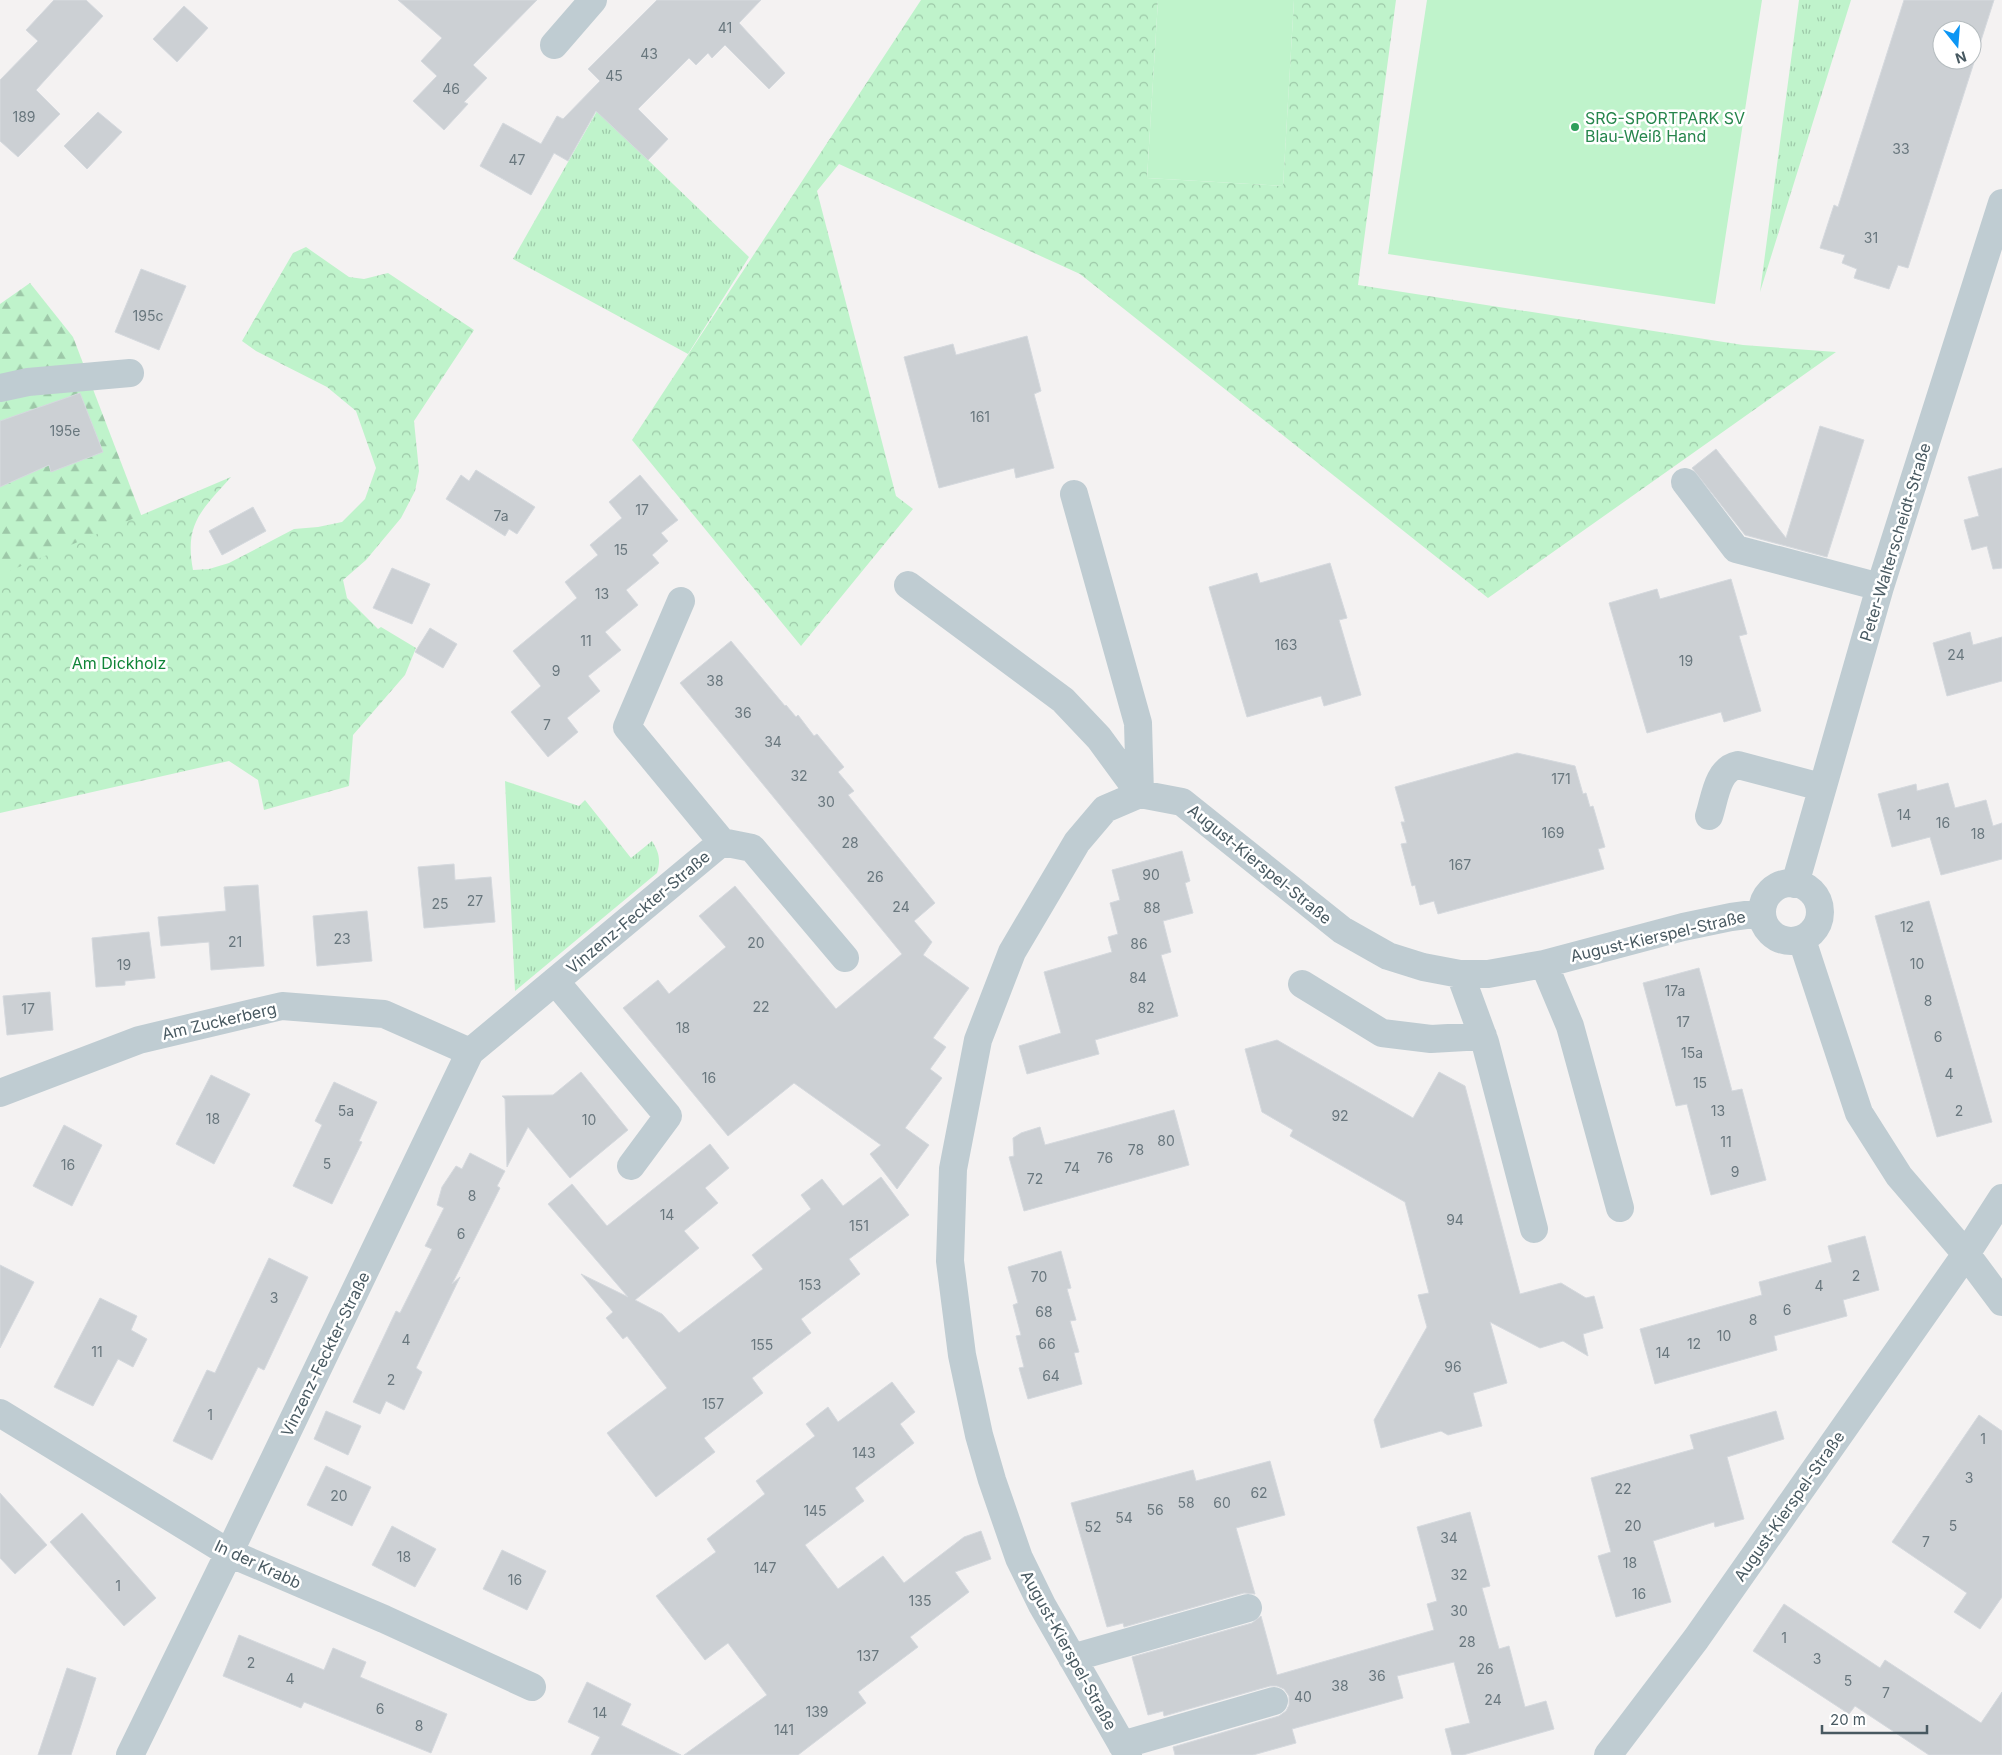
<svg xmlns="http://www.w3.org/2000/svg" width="2002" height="1755" viewBox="0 0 2002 1755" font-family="Inter,sans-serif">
  <defs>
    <pattern id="grass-tufts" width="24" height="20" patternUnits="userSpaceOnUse" patternTransform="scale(1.25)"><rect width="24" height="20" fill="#bff3cb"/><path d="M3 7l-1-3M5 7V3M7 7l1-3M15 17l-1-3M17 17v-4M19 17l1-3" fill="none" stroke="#9dc8a8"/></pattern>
    <pattern id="forest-firs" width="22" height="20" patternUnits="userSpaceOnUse" patternTransform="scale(1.25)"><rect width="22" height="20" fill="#bff3cb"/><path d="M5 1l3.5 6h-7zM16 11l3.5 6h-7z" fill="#9dc8a8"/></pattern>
    <pattern id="park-crowns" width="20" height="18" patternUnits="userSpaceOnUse" patternTransform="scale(1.25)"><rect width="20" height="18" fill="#bff3cb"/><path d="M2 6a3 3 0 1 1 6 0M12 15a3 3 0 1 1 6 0" fill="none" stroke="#9dc8a8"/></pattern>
  </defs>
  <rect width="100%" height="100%" fill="#f4f2f2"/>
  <path fill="url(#grass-tufts)" d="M 1799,0 L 1851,0 L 1760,292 Z
    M 597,111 L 749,257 L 688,354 L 513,259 Z
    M 505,781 L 579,806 L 585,800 L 631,858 L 652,841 C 659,852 661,860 657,873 L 515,991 Z"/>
  <path fill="url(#forest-firs)" d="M 30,283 L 73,337 L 233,755 L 0,809 L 0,304 Z"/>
  <path fill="url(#park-crowns)" d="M 921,0 L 1158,0 L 1147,178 L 1283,186 L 1294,0 L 1396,0 L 1358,285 L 1743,345 L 1836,352 L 1488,598 L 1080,274 L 839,164 L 817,191 L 896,496 L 913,509 L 801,646 L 632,440 Z
    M 306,247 L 349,277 L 364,279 L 388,273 L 474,330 L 414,421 L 419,471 L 415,491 L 401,518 L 366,560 L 343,580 L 347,598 L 378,629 L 381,627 L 416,648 L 405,675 L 353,735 L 349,786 L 264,810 L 258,780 L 229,761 L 0,813 L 0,575 L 231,477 C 202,510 184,523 193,570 L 209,569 L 229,563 L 294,529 L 318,527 L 342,522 L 365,499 L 376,468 L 356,411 L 327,387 L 256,351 L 242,341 L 293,253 Z"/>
  <path fill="#bff3cb" d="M 1158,0 L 1294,0 L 1283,186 L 1147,178 Z
    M 1427,0 L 1762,0 L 1715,304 L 1388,254 Z"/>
  <path fill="#ccd0d4" stroke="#d5d9de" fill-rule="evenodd" d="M 54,0 L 86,0 L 103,16 L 36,90 L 60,114 L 18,157 L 0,141 L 0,80 L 38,41 L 26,30 Z
    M 398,0 L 537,0 L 473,65 L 487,78 L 464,102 L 468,104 L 444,130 L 413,101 L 437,76 L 421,61 L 442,38 Z
    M 657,0 L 761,0 L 739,23 L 785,73 L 769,89 L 725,45 L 712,58 L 708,53 L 696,65 L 689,58 L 638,109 L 668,139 L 648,160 L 596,111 L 568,161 L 554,153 L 531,195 L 480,166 L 503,123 L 541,144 L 557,116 L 563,119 L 600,81 L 588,69 Z
    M 1904,0 L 1994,0 L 1908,268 L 1898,265 L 1889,289 L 1854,278 L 1857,269 L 1842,263 L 1845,255 L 1820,248 L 1834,205 L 1838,207 ZM 1942,30 L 1972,30 L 1972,60 L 1942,60 Z
    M 184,6 L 208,28 L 177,62 L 153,39 Z
    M 98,112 L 122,132 L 87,169 L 64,146 Z
    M 141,269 L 186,286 L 159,350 L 115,332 Z
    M 1027,336 L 1041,391 L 1034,394 L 1054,468 L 1016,478 L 1014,468 L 939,488 L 904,357 L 953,344 L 956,355 Z
    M 80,393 L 103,452 L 51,472 L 49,465 L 0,487 L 0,421 Z
    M 1820,426 L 1864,440 L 1827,557 L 1745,535 L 1692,468 L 1716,449 L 1786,538 Z
    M 2002,468 L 2002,568 L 1993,569 L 1987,546 L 1972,550 L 1964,520 L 1979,516 L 1968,477 Z
    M 476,470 L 535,507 L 517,534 L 509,529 L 505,536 L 446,499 L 461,475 L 469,481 Z
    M 640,475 L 678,520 L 661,533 L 668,541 L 652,555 L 659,563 L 626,590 L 638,605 L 605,632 L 621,650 L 588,676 L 600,691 L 567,718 L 578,732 L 548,757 L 511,712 L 541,686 L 513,651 L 577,598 L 565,582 L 598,555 L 590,545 L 622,518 L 609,502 Z
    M 253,507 L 266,531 L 222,555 L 209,531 Z
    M 1330,563 L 1347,618 L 1339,620 L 1361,695 L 1324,706 L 1321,696 L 1247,717 L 1209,587 L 1257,573 L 1260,583 Z
    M 392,568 L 430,584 L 412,624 L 373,608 Z
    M 1731,579 L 1747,634 L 1739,636 L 1761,711 L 1724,722 L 1721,712 L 1647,733 L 1609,603 L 1657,589 L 1660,599 Z
    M 430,628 L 457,644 L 443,668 L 415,652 Z
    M 1970,632 L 1973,645 L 2002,637 L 2002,681 L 1947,696 L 1933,643 Z
    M 731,641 L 785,706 L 786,705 L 796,717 L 798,715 L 814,736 L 817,734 L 844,767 L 838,772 L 854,791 L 848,795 L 935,903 L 914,921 L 932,942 L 923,955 L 969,988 L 933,1038 L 946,1047 L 930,1069 L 942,1078 L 905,1128 L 929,1145 L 897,1189 L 870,1154 L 881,1145 L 794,1083 L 728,1136 L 623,1008 L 658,980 L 669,994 L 726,947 L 699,916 L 735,886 L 836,1009 L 902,954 L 680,683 Z
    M 1517,753 L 1575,766 L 1583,794 L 1586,793 L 1590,807 L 1593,806 L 1605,847 L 1598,849 L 1604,869 L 1438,914 L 1434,901 L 1420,905 L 1415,885 L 1412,886 L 1401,844 L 1407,843 L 1401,822 L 1405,822 L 1395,787 Z
    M 1948,783 L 1955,808 L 1986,800 L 1993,826 L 2002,823 L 2002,859 L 1941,875 L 1930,837 L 1892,847 L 1878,794 L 1916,784 L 1917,791 Z
    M 1182,851 L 1190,881 L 1185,883 L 1193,913 L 1163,921 L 1171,952 L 1161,955 L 1178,1016 L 1095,1040 L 1099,1054 L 1027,1074 L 1019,1046 L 1061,1033 L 1044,972 L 1112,952 L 1108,937 L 1118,934 L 1110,903 L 1120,900 L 1112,870 Z
    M 454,864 L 455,880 L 491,877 L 495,922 L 424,928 L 418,867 Z
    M 258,885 L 264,966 L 211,970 L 209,942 L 161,946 L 158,917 L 226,911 L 224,887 Z
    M 1929,901 L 1992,1122 L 1937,1137 L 1875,916 Z
    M 367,911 L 372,961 L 317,966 L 313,916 Z
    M 149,932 L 155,978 L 125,981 L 125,985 L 96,987 L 92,938 Z
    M 1699,968 L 1732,1091 L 1742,1089 L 1766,1180 L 1711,1195 L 1687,1104 L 1676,1106 L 1643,983 Z
    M 50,992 L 53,1030 L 7,1035 L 3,996 Z
    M 1277,1040 L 1413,1118 L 1439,1072 L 1465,1086 L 1520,1294 L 1561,1283 L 1586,1298 L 1594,1296 L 1603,1328 L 1583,1334 L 1588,1356 L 1563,1341 L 1540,1348 L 1490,1322 L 1507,1383 L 1473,1393 L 1482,1426 L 1448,1435 L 1441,1431 L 1381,1448 L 1374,1420 L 1427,1327 L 1418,1295 L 1429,1293 L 1405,1202 L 1290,1136 L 1293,1130 L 1262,1112 L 1245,1049 Z
    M 581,1072 L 628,1130 L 570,1178 L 528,1127 L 507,1167 L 505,1099 L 502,1096 L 553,1095 Z
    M 211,1075 L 250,1094 L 214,1164 L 176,1144 Z
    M 334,1082 L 377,1102 L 359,1141 L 362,1142 L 332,1204 L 293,1186 L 322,1125 L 315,1121 Z
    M 1174,1110 L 1189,1165 L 1024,1211 L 1009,1157 L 1014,1156 L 1013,1138 L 1021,1133 L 1040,1127 L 1045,1145 Z
    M 64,1125 L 102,1145 L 72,1206 L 33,1186 Z
    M 710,1144 L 729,1168 L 705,1188 L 718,1203 L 684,1231 L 699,1248 L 635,1300 L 662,1314 L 679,1333 L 763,1269 L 752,1255 L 811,1209 L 801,1195 L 822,1179 L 843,1206 L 881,1177 L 909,1215 L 849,1259 L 860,1274 L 801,1319 L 811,1333 L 752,1378 L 763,1393 L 704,1438 L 715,1452 L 656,1497 L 607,1433 L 667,1388 L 627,1336 L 623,1339 L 606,1318 L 613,1312 L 581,1274 L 628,1297 L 548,1204 L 572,1184 L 607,1226 Z
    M 470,1153 L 505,1171 L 497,1186 L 500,1188 L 452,1284 L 460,1277 L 416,1368 L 422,1372 L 404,1410 L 386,1401 L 380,1414 L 353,1402 L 396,1311 L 400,1313 L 432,1249 L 425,1246 L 444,1208 L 437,1205 L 442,1187 L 456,1166 L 462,1169 Z
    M 1865,1236 L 1879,1290 L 1843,1300 L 1847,1316 L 1774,1336 L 1777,1350 L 1655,1384 L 1640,1329 L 1762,1295 L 1759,1282 L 1832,1262 L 1828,1246 Z
    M 1061,1251 L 1071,1288 L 1067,1289 L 1076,1320 L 1070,1321 L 1079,1352 L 1074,1353 L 1082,1384 L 1028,1399 L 1019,1368 L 1024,1367 L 1016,1336 L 1021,1335 L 1013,1305 L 1018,1303 L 1008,1267 Z
    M 269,1258 L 308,1277 L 264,1370 L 258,1367 L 212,1460 L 173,1441 L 207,1370 L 215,1373 Z
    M 0,1265 L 34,1282 L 0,1348 Z
    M 100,1298 L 137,1316 L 131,1330 L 147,1339 L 133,1367 L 118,1359 L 93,1406 L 54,1387 Z
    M 892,1382 L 915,1412 L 900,1424 L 914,1443 L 855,1488 L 864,1501 L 805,1545 L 838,1589 L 883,1556 L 904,1583 L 964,1537 L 981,1531 L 991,1559 L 955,1572 L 969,1592 L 910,1637 L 918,1647 L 858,1692 L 866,1703 L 798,1755 L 684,1755 L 767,1695 L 728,1643 L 705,1660 L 656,1596 L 716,1552 L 707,1539 L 765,1494 L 756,1481 L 815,1436 L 806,1424 L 828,1407 L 838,1422 Z
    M 326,1411 L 361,1426 L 348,1455 L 314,1439 Z
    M 1776,1411 L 1784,1439 L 1727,1457 L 1744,1519 L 1715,1527 L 1714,1522 L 1653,1541 L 1671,1602 L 1616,1617 L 1598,1556 L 1611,1552 L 1591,1478 L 1694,1449 L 1690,1435 Z
    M 1979,1415 L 2002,1431 L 2002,1597 L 1980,1629 L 1954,1612 L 1967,1593 L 1892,1542 Z
    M 1270,1461 L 1285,1515 L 1236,1528 L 1255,1594 L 1244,1593 L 1124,1627 L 1123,1623 L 1107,1627 L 1071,1503 L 1193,1470 L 1196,1481 Z
    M 326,1466 L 371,1487 L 352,1526 L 307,1505 Z
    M 0,1493 L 47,1545 L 15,1574 L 0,1558 Z
    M 1470,1512 L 1490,1586 L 1482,1588 L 1499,1649 L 1509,1646 L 1525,1707 L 1546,1701 L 1554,1729 L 1463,1755 L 1452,1755 L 1445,1729 L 1470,1723 L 1454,1662 L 1397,1676 L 1403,1698 L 1292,1729 L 1296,1743 L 1253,1755 L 1175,1755 L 1173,1747 L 1279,1716 L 1286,1711 L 1289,1705 L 1289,1696 L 1284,1689 L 1277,1686 L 1270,1686 L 1164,1716 L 1163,1711 L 1148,1715 L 1132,1657 L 1252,1623 L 1261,1616 L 1277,1675 L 1434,1630 L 1427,1604 L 1437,1601 L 1417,1527 Z
    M 82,1513 L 156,1598 L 124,1626 L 50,1542 Z
    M 392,1526 L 436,1549 L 415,1587 L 372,1565 Z
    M 502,1550 L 546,1571 L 527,1610 L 483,1589 Z
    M 1784,1604 L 1880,1668 L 1885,1660 L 1981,1723 L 2002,1692 L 2002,1755 L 1929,1755 L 1855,1706 L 1849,1714 L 1753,1651 Z
    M 239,1635 L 324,1670 L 333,1648 L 366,1662 L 360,1677 L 447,1714 L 431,1753 L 304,1702 L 301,1708 L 223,1676 Z
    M 67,1668 L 96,1678 L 81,1725 L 71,1755 L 38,1755 Z
    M 587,1682 L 631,1704 L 621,1725 L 681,1755 L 591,1755 L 600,1737 L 568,1722 Z"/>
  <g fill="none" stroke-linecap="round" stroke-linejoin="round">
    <path stroke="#bfccd2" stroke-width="28" d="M 554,45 L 593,0
      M 0,388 L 28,382 L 130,373
      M 1685,482 L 1736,549 L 1880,587
      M 1074,494 L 1138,723 L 1140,794
      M 908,585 L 1063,700 L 1099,738 L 1140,794
      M 681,601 L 627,727 L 722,842 L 752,848 L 845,958
      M 1709,816 C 1715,798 1717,769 1738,765 L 1821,787
      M1762 912a29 29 0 1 1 58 0a29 29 0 1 1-58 0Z
      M 1795,884 L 1880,587 L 2002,203
      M 1802,940 L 1859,1113 L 1899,1176 L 1966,1254 L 2002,1302
      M 1544,964 L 1570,1026 L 1620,1208
      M 1460,974 L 1485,1042 L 1534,1229
      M 555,981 L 668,1116 L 631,1166
      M 1302,984 L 1382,1033 L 1431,1039 L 1483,1036
      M 0,1093 L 139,1040 L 282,1006 L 384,1014 L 470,1052
      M 0,1413 L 229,1553 L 384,1619 L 532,1687
      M 1072,1658 L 1248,1608
      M 1122,1745 L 1274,1701
      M 130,1755 L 229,1553 L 470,1052 L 722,842
      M 1128,1755 L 1042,1605 L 1019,1558 L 992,1480 L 979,1435 L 962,1355 L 950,1261 L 953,1169 L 978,1040 L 1012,952 L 1077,842 L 1105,809 L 1140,794 L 1182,802 L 1342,930 L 1388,956 L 1423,967 L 1460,974 L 1488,974 L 1544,964 L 1683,927 L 1731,917 L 1761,913
      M 1608,1755 L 1696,1639 L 1966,1254 L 2002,1198"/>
  </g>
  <circle fill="#2e9e5b" stroke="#fff" stroke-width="2" cx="1575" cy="127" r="5"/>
  <g text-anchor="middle" stroke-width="5" stroke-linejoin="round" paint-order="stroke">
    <g font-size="14" fill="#69777e">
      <text x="725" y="33">41</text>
      <text x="649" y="59">43</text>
      <text x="614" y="81">45</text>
      <text x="451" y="94">46</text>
      <text x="24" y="122">189</text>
      <text x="1901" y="154">33</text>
      <text x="517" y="165">47</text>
      <text x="1871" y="243">31</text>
      <text x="148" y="321">195c</text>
      <text x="980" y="422">161</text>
      <text x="65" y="436">195e</text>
      <text x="642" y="515">17</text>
      <text x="501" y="521">7a</text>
      <text x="621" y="555">15</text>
      <text x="602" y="599">13</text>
      <text x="586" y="646">11</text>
      <text x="1286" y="650">163</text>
      <text x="1956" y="660">24</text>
      <text x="1686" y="666">19</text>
      <text x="556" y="676">9</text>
      <text x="715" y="686">38</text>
      <text x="743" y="718">36</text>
      <text x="547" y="730">7</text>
      <text x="773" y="747">34</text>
      <text x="799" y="781">32</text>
      <text x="1561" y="784">171</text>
      <text x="826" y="807">30</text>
      <text x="1904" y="820">14</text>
      <text x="1943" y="828">16</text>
      <text x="1553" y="838">169</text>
      <text x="1978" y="839">18</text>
      <text x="850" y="848">28</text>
      <text x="1460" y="870">167</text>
      <text x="1151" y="880">90</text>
      <text x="875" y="882">26</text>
      <text x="475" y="906">27</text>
      <text x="440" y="909">25</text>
      <text x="901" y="912">24</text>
      <text x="1152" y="913">88</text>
      <text x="1907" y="932">12</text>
      <text x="342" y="944">23</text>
      <text x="235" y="947">21</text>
      <text x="756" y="948">20</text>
      <text x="1139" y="949">86</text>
      <text x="1917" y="969">10</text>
      <text x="124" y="970">19</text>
      <text x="1138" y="983">84</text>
      <text x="1675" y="996">17a</text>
      <text x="1928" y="1006">8</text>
      <text x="761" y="1012">22</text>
      <text x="1146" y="1013">82</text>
      <text x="28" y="1014">17</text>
      <text x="1683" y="1027">17</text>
      <text x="683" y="1033">18</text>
      <text x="1938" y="1042">6</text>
      <text x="1692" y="1058">15a</text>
      <text x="1949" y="1079">4</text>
      <text x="709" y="1083">16</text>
      <text x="1700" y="1088">15</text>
      <text x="346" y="1116">5a</text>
      <text x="1718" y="1116">13</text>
      <text x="1959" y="1116">2</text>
      <text x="1340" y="1121">92</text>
      <text x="213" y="1124">18</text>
      <text x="589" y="1125">10</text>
      <text x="1166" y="1146">80</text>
      <text x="1726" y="1147">11</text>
      <text x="1136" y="1155">78</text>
      <text x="1105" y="1163">76</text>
      <text x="327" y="1169">5</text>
      <text x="68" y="1170">16</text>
      <text x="1072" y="1173">74</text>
      <text x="1735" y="1177">9</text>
      <text x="1035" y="1184">72</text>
      <text x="472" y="1201">8</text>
      <text x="667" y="1220">14</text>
      <text x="1455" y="1225">94</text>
      <text x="859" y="1231">151</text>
      <text x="461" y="1239">6</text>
      <text x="1856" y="1281">2</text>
      <text x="1039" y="1282">70</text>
      <text x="810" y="1290">153</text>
      <text x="1819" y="1291">4</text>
      <text x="274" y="1303">3</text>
      <text x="1787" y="1315">6</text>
      <text x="1044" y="1317">68</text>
      <text x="1753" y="1325">8</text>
      <text x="1724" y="1341">10</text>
      <text x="406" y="1345">4</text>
      <text x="1047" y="1349">66</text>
      <text x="1694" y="1349">12</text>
      <text x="762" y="1350">155</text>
      <text x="97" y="1357">11</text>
      <text x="1663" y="1358">14</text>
      <text x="1453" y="1372">96</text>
      <text x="1051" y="1381">64</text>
      <text x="391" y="1385">2</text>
      <text x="713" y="1409">157</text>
      <text x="210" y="1420">1</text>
      <text x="1983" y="1444">1</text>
      <text x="864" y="1458">143</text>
      <text x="1969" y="1483">3</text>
      <text x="1623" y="1494">22</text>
      <text x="1259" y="1498">62</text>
      <text x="339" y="1501">20</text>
      <text x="1186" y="1508">58</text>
      <text x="1222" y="1508">60</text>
      <text x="1155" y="1515">56</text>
      <text x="815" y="1516">145</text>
      <text x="1124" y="1523">54</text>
      <text x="1633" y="1531">20</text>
      <text x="1953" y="1531">5</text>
      <text x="1093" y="1532">52</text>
      <text x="1449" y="1543">34</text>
      <text x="1926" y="1547">7</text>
      <text x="404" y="1562">18</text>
      <text x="1630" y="1568">18</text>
      <text x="765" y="1573">147</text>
      <text x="1459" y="1580">32</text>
      <text x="515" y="1585">16</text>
      <text x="118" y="1591">1</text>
      <text x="1639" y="1599">16</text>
      <text x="920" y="1606">135</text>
      <text x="1459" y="1616">30</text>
      <text x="1784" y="1643">1</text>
      <text x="1467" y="1647">28</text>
      <text x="868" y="1661">137</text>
      <text x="1817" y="1664">3</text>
      <text x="251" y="1668">2</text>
      <text x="1485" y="1674">26</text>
      <text x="1377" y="1681">36</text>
      <text x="290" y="1684">4</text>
      <text x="1848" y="1686">5</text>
      <text x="1340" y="1691">38</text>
      <text x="1886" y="1698">7</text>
      <text x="1303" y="1702">40</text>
      <text x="1493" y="1705">24</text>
      <text x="380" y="1714">6</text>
      <text x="817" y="1717">139</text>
      <text x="600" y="1718">14</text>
      <text x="419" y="1731">8</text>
      <text x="784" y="1735">141</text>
    </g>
    <g font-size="16" fill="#27864d" stroke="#fff" text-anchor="start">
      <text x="1585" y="124">SRG-SPORTPARK SV<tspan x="1585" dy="18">Blau-Weiß Hand</tspan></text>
    </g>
    <g font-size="16" fill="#485961" stroke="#fff">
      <text transform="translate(1895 542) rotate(-73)" y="6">Peter-Walterscheidt-Straße</text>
      <text transform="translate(1260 864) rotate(39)" y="6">August-Kierspel-Straße</text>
      <text transform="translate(638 912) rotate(-40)" y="6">Vinzenz-Feckter-Straße</text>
      <text transform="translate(1658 936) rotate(-13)" y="6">August-Kierspel-Straße</text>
      <text transform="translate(219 1021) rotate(-13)" y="6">Am Zuckerberg</text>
      <text transform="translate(325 1354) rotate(-64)" y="6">Vinzenz-Feckter-Straße</text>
      <text transform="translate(1789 1506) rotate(-55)" y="6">August-Kierspel-Straße</text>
      <text transform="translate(258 1564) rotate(25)" y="6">In der Krabb</text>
      <text transform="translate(1069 1650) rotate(61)" y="6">August-Kierspel-Straße</text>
    </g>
    <g font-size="16" fill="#108538" stroke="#fff">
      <text x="119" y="669">Am Dickholz</text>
    </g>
  </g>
  <g transform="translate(1957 45) rotate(163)"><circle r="24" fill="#ffffff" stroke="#b6bdc0"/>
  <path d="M0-4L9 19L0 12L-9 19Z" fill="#0c96f4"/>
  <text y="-8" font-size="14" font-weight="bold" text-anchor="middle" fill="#485961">N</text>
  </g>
  <path d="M1822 1725v8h105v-8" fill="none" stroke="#485961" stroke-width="2.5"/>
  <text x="1830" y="1725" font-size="15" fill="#485961" stroke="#ffffff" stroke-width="4" paint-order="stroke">20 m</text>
</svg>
